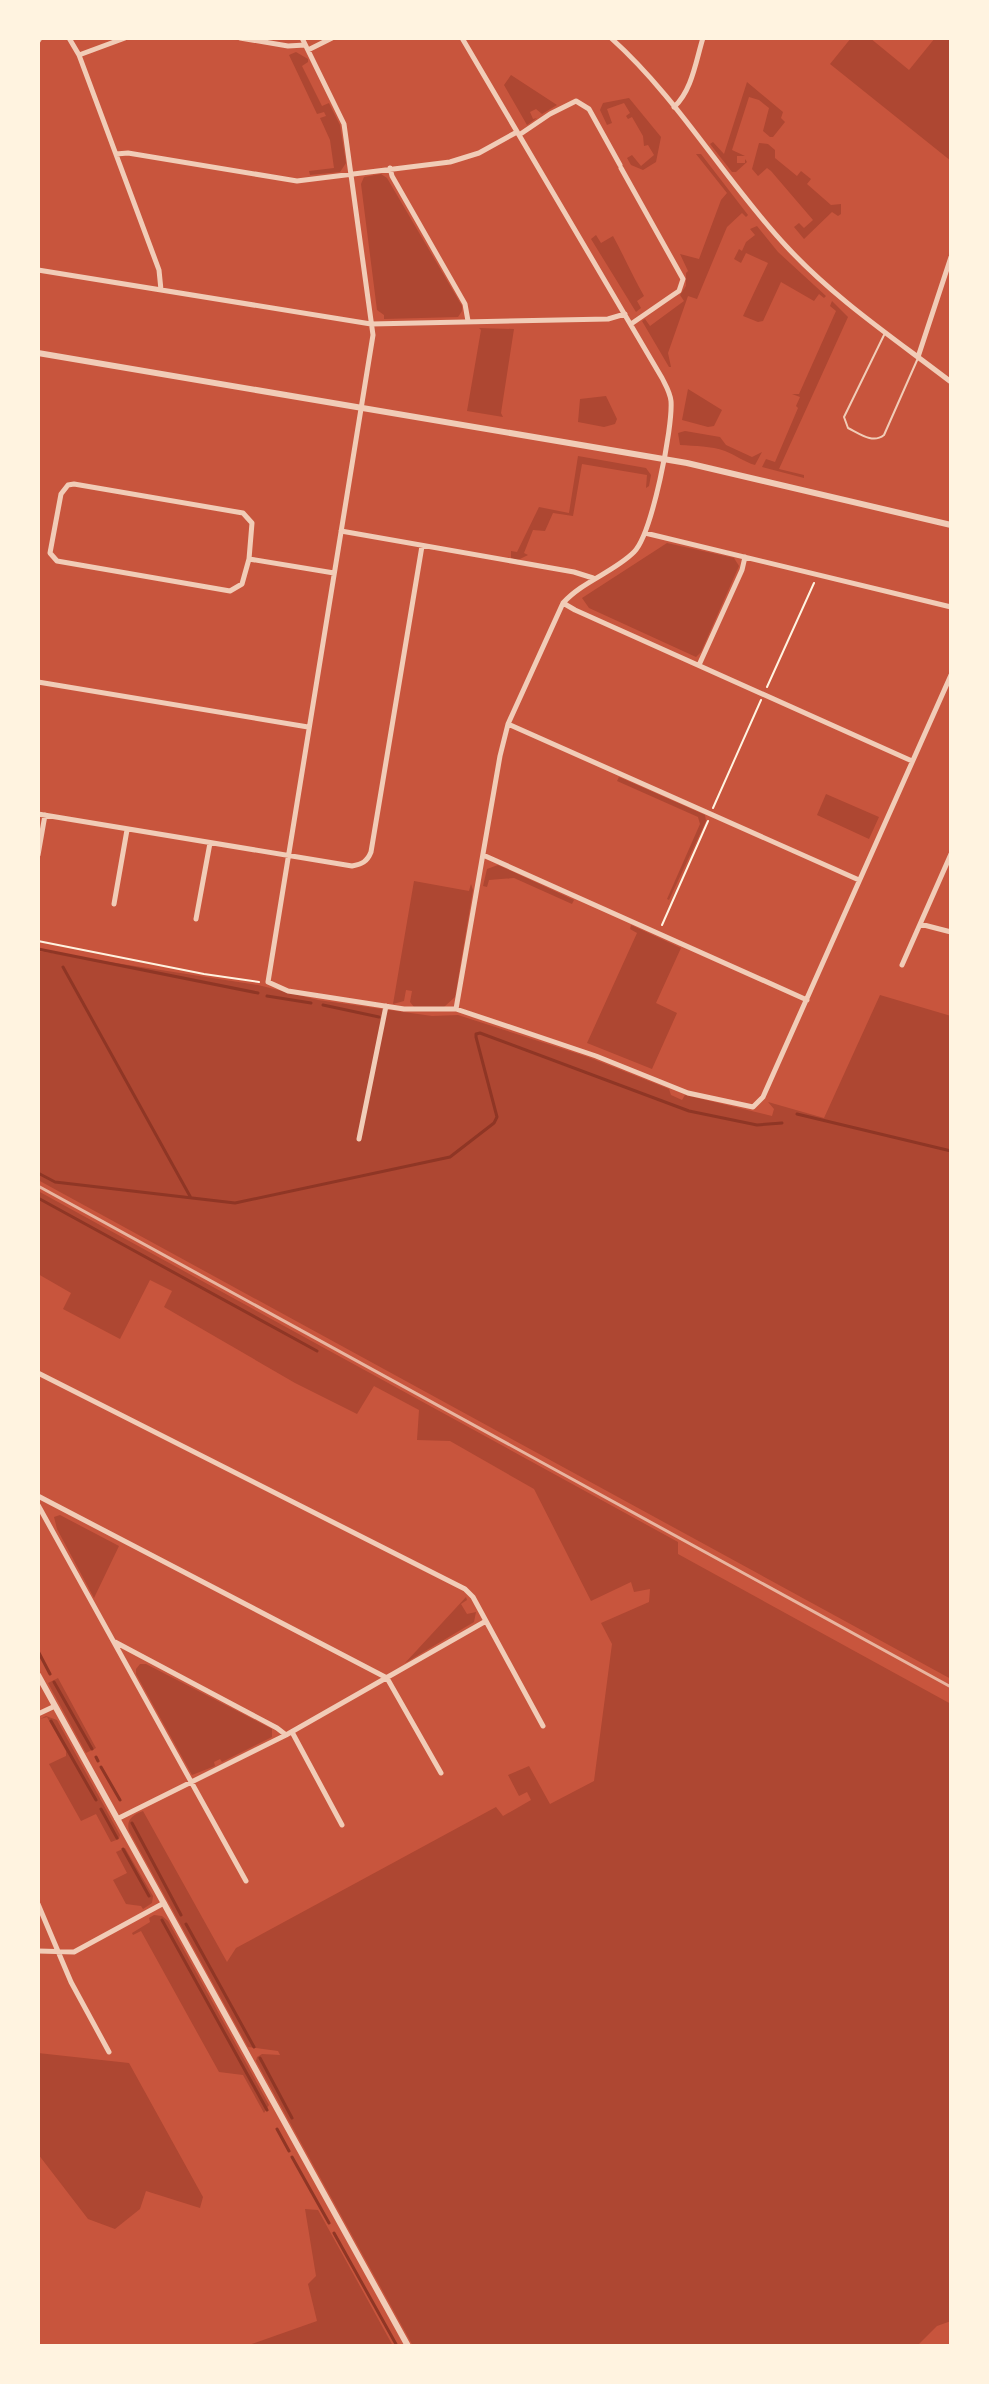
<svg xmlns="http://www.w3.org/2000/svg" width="989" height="2384" viewBox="0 0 989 2384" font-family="Poppins,sans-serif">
  <rect width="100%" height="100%" fill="#c8553d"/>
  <path fill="#ae4732" d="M 851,38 L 870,38 L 909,70 L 935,38 L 951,38 L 951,161 L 830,64 Z
    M 296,52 L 308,59 L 308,62 L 302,66 L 322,106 L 329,103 L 340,125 L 346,163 L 340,172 L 310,175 L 309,171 L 334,168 L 330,140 L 320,118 L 326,116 L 324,112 L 317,114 L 289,55 Z
    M 511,75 L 557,105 L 542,114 L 536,109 L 530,112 L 533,119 L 537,118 L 527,125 L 504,85 Z
    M 747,82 L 783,112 L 781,118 L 785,122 L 773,137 L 770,137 L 763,131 L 769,108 L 759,100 L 749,97 L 732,150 L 745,156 L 737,156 L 737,163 L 745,163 L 745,159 L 747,162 L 736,172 L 732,172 L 710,144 L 713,142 L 724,154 Z
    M 629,98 L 661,137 L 656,162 L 643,170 L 631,165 L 627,158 L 632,155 L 641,166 L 654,155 L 648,145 L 644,146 L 643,136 L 632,117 L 628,119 L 626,116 L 630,113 L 624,103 L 607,109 L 612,123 L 607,125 L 600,110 L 603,103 Z
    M 759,143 L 768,144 L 775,150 L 775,158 L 797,176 L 801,171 L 811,179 L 807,184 L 831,205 L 841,204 L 841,214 L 838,216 L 832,212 L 804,239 L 794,227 L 799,223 L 804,228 L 813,220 L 771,171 L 767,168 L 758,176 L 752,169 Z
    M 696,154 L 701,154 L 748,215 L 746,217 L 742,213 L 727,227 L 697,299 L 688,296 L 668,353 L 671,367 L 669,367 L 642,321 L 645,319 L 650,326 L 684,301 L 680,295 L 686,286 L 686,273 L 688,271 L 680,254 L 699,259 L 721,200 L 727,193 Z
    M 381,174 L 387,178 L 462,306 L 462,311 L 458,317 L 384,319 L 384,315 L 377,310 L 361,184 L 364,177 Z
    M 757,226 L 778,252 L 826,296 L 824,298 L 819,294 L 814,301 L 781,282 L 763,321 L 758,322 L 743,316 L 768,263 L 746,253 L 741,263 L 734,259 L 739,249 L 742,251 L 746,242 L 755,235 L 750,229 Z
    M 596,235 L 601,243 L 613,236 C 624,256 633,277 644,296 L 637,301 L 641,308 L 636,312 L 591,239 Z
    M 832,301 L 848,317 L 779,469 L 804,475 L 804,478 L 762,467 L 766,459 L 775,462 L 798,408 L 796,406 L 800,397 L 792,394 L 799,394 L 836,311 L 830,306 Z
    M 479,328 L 514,329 L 501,413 L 503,417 L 467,411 L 481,330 Z
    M 688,389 L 722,410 L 714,426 L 708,427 L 682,420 Z
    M 606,396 L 617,419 L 615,424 L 604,427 L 578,422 L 580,399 Z
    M 685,431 L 720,437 L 726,445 L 752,457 L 762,452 L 755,465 C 744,462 736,455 725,451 C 711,446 695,446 680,445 L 678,433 Z
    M 578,456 L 646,468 L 651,475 L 649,486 L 646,488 L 647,475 L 582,464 L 573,516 L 553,513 L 545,531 L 533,530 L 524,553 L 528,555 L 518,560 L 511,558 L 511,551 L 517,552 L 539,507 L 569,513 Z
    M 667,543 L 734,558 L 739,566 L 701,652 L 696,657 L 589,608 L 582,598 Z
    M 619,777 L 705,815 L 706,821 L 669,900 L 667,899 L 700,824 L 698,817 L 617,781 Z
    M 826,794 L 879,817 L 869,839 L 817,815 Z
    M 498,865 L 574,900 L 572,904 L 514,878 L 489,880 L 487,887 L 483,886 L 487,869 Z
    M 414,881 L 469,891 L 471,884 L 473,890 L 455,997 L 444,1007 L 414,1007 L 410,1002 L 412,991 L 406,990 L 404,1001 L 393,1004 Z
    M 631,925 L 681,948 L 656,1003 L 677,1013 L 652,1069 L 587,1043 L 637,933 L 630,929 Z
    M 38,951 L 258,985 L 318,1000 L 432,1016 L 458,1015 L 588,1057 L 669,1089 L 671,1095 L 682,1100 L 685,1095 L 772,1116 L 774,1109 L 768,1102 L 824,1118 L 880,995 L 951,1016 L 951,1679 L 38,1180 Z
    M 38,1191 L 678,1542 L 678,1554 L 951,1704 L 951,2321 L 937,2326 L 917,2346 L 413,2346 L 256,2061 L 257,2057 L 262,2054 L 280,2055 L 278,2051 L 248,2047 L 129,1831 C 126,1819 133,1815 143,1811 L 227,1962 L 236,1948 L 496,1807 L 503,1816 L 531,1800 L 527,1792 L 519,1796 L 508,1775 L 529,1766 L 550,1804 L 594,1781 L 612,1644 L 601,1623 L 649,1602 L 650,1589 L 634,1592 L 631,1582 L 591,1601 L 534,1489 L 450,1441 L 417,1440 L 419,1410 L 374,1386 L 357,1414 L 295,1383 L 164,1307 L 172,1291 L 150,1280 L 120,1339 L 63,1309 L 71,1293 L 38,1274 Z
    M 60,1515 L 119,1546 L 94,1598 L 57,1529 L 54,1517 Z
    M 466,1597 L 467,1600 L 461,1604 L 467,1614 L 476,1612 L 474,1622 L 405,1663 Z
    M 140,1664 L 146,1664 L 272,1729 L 272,1737 L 222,1762 L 220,1759 L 214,1762 L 215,1766 L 192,1775 L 136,1674 L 136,1669 Z
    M 58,1678 L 96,1748 L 86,1753 L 48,1683 Z
    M 46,1716 L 57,1720 L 120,1835 L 119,1839 L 111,1842 L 96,1814 L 81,1821 L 49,1764 L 66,1756 L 66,1751 L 47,1717 L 40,1719 Z
    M 125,1848 L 153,1896 L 152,1903 L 143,1909 L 141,1906 L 126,1904 L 113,1880 L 127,1873 L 116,1852 Z
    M 154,1915 L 162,1916 L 168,1921 L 269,2105 L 264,2113 L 243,2075 L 219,2072 L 141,1931 L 133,1935 L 132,1933 L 150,1922 L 149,1918 Z
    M 38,2053 L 129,2063 L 203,2197 L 200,2208 L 146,2191 L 140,2209 L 115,2229 L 88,2219 L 38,2154 Z
    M 305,2209 L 318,2210 L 393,2346 L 246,2346 L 317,2321 L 308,2284 L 316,2276 Z"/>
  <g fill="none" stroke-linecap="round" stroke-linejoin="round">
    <path stroke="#8f3625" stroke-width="3" d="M 38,949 L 258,993
      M 63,967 L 191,1198
      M 267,996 L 311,1003
      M 323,1005 L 379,1017
      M 797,1114 L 951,1151
      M 38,1173 L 55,1182 L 235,1203 L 450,1157 L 494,1123 L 497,1117 L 476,1037 L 476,1034 L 480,1033 L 689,1111 L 757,1125 L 782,1123
      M 38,1198 L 317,1351
      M 38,1651 L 50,1674
      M 54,1682 L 92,1749
      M 51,1721 L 96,1800
      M 96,1757 L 98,1761
      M 101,1767 L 120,1800
      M 101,1809 L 117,1838
      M 132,1823 L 181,1915
      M 123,1849 L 149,1896
      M 162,1920 L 267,2110
      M 186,1924 L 254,2047
      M 260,2058 L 292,2118
      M 277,2129 L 289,2151
      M 292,2157 L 329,2223
      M 334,2233 L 397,2346"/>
    <path stroke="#fff3e0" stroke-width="2" d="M 767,687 L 814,583
      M 713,808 L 761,700
      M 662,925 L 708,821
      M 38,941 L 204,974 L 259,982"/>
    <path stroke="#f1ccb7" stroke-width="2" d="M 885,333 L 844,417 L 848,428 C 860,434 873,444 884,435 L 918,358"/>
    <path stroke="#f1ccb7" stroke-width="5" d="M 69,38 L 79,55 L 159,270 L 161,290
      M 240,38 L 288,46 L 305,45
      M 302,38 L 344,124 L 373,335 L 268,982 L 288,991 L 404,1009 L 456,1009 L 596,1056 L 688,1093 L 753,1107 L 763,1097 L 951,675
      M 611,38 C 679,99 725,181 787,247 C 835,299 895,339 951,382
      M 38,41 L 40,38
      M 308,50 L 332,38
      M 79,55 L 125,38
      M 674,107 C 692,91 696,60 703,38
      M 519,135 L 550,114 L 576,101 L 589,109 L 620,165
      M 116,154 L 128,153 L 297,181 L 450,162 L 479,153 L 517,132
      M 390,168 L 392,176 L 465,304 L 468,321
      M 621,168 L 683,279 L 679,291 L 673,295 L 631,324
      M 38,270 L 371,324 L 608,319 L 625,314
      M 918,357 L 951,257
      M 341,531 L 574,572 L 593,578
      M 645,533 L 951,607
      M 249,559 L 242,584 L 230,591 L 57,561 L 50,553 L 61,494 L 68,485 L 74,484 L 243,513 L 252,523 L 249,559 L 334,573
      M 563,603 L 575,610 L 912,761
      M 699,665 L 742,570 L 745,557
      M 38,682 L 308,727
      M 508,724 L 859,880
      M 38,814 L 352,866 C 362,864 367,862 371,852 L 422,546
      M 38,855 L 45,815
      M 483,855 L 807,1000
      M 114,904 L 127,830
      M 196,919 L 210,843
      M 920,924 L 951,932
      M 902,965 L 951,854
      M 456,1009 L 500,756 L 508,724 L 563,603 C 583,581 614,572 634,552 C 652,534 673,427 671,401 C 670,392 666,386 662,378 L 462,38
      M 359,1139 L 386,1006
      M 38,1373 L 465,1589 L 473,1597 L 543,1726
      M 38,1496 L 387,1678 L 441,1773
      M 38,1505 L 246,1881
      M 115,1642 L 277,1728 L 286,1735
      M 38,1714 L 55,1706
      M 292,1732 L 342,1825
      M 117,1819 L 286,1735 L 486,1621
      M 38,1904 L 71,1982 L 109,2052
      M 38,1951 L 74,1952 L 164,1903"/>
    <path stroke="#f1ccb7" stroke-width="6" d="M 38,353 L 687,463 L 951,525
      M 38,1675 L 408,2346"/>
    <path stroke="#e9b49f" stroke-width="3" d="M 38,1186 L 951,1687"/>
  </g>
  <rect width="989" height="2384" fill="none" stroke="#fff3e0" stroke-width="80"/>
</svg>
